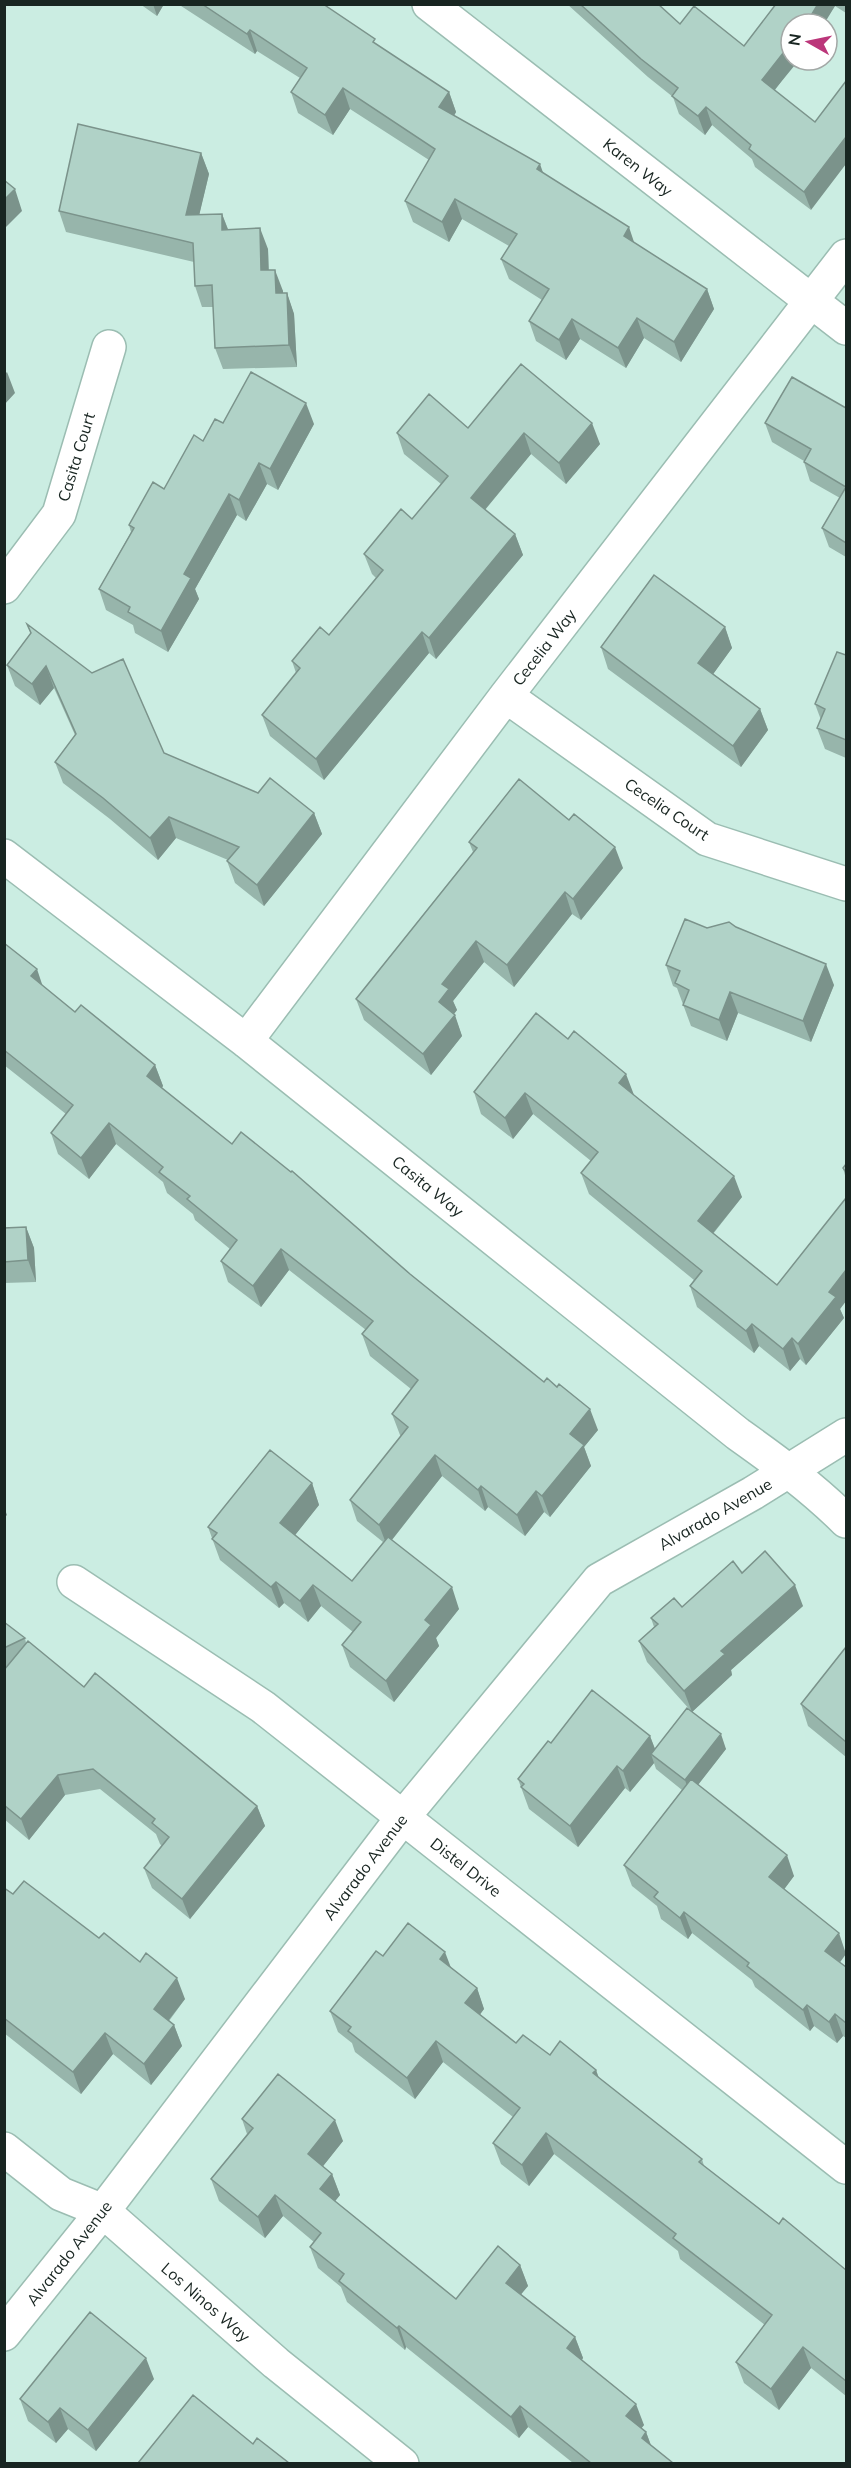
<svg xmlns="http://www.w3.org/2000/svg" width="851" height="2468" viewBox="0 0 851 2468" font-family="Mulish,sans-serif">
  <rect width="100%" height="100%" fill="#cbede2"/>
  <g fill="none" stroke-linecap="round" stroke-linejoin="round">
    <g stroke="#9bbdb2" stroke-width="36">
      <path id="street" d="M 429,4 L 846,328
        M 4,587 L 59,514 L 109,347
        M 506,696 L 707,839 L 846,884
        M 4,856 L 246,1041 L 738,1434 C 776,1461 813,1488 846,1521
        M 246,1041 L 506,696 L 846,256
        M 74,1582 L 263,1707 L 846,2167
        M 4,2149 L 61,2194 L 103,2211 L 276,2363 L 402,2464
        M 4,2334 L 103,2211 L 403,1817 L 599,1580 L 753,1493 L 846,1435"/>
    </g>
    <use href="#street" stroke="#fff" stroke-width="33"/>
  </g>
  <path fill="#97b5ab" d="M 140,4 L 164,4 L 157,16 Z
    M 178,4 L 323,4 L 377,45 L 449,92 L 456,112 L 454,116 L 543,173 L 635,243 L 707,289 L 714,309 L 681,362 L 644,338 L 626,368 L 580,339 L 566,360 L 536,341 L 529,321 L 542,300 L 509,279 L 501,259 L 509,246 L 462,219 L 449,242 L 413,222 L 405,201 L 429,160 L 350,109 L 333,135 L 298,113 L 291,92 L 300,78 L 257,51 L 255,54 Z
    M 567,4 L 658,4 L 680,24 L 744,46 L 776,4 L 846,4 L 846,13 L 835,6 L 775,90 L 811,210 L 755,167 L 752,159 L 712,125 L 705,135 L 679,114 L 673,97 L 648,77 Z
    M 201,153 L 209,174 L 199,215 L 222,214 L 228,229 L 268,249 L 269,270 L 283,291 L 283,293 L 287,293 L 294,314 L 297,367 L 223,369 L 215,348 L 213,307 L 202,307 L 195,286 L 194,262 L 66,232 L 59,211 Z
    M 521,364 L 600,444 L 566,484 L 531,454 L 485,510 L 515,534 L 523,555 L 436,659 L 429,653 L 324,780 L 270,736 L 262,715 L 296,673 L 292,661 L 329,635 L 376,578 L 372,574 L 364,554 L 412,519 L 441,484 L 404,454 L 397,433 L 468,428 Z
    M 846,408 L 846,557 L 829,547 L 822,528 L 840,498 L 810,481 L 804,462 L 804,461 L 772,442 L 765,423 Z
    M 223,423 L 314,424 L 278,490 L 267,484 L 246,521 L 237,515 L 195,589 L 199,599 L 168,652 L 135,633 L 133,625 L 106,610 L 99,589 L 131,532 L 129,525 L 164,489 L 203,441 Z
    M 27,624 L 164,753 L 258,793 L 314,813 L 322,834 L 264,906 L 235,883 L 227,861 L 228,860 L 176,838 L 158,860 L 110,819 L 63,783 L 55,762 L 75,735 L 54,688 L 40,705 L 15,686 L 7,665 L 31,633 Z
    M 725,627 L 732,648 L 713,674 L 760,709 L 768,730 L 741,767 L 608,669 L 601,647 Z
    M 846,655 L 846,758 L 825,749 L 817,728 L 821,720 L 815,704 Z
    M 469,842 L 623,868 L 581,920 L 572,914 L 514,987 L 484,962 L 453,1001 L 457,1010 L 454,1014 L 462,1036 L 431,1075 L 364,1020 L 356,999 L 473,852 Z
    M 736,927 L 834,985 L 811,1042 L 738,1013 L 727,1041 L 691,1026 L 677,988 L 673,986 L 666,965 L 707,928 Z
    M 4,943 L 43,986 L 75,1012 L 155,1065 L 163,1086 L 162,1088 L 232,1144 L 410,1274 L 598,1430 L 584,1447 L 591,1466 L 550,1517 L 544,1512 L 525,1536 L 488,1507 L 485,1511 L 442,1476 L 392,1540 L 459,1609 L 436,1638 L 439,1646 L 394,1702 L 350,1667 L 342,1645 L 353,1632 L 321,1606 L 308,1622 L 284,1603 L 279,1608 L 220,1560 L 208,1527 L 312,1483 L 319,1505 L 295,1535 L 352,1581 L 383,1542 L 357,1521 L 350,1500 L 401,1436 L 400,1435 L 392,1414 L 411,1389 L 370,1356 L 362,1334 L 366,1330 L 289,1270 L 261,1307 L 228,1282 L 221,1261 L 230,1249 L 195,1220 L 193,1214 L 167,1193 L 163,1182 L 116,1144 L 89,1179 L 58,1154 L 51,1133 L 66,1114 L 4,1065 Z
    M 568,1039 L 634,1095 L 742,1197 L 713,1234 L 777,1285 L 846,1198 L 846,1301 L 840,1309 L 844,1318 L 806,1365 L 800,1359 L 790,1371 L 759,1346 L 754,1353 L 697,1307 L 690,1286 L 694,1280 L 589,1194 L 581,1173 L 591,1161 L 533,1114 L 513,1139 L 481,1114 L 474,1092 Z
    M 846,1164 L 846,1179 L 843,1168 Z
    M 26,1227 L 34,1248 L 36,1282 L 4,1283 L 4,1228 Z
    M 742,1573 L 803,1606 L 731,1670 L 732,1675 L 692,1712 L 726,1749 L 698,1785 L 794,1876 L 784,1889 L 840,1962 L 846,1967 L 846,2038 L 843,2036 L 837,2043 L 814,2026 L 810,2031 L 755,1987 L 752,1980 L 692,1933 L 688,1939 L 661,1919 L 657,1906 L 632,1886 L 624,1865 L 682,1790 L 656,1769 L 654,1763 L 630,1792 L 625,1788 L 578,1847 L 529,1809 L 518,1779 L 551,1743 L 650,1736 L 655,1749 L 691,1711 L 647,1662 L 639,1641 L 654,1627 L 651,1618 L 682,1607 Z
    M 4,1622 L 25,1638 L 26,1643 L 84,1687 L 257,1806 L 265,1826 L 190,1919 L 152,1888 L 144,1868 L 162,1846 L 160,1844 L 156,1834 L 100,1789 L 65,1795 L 29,1840 L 4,1819 Z
    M 846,1647 L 846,1757 L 808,1726 L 801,1704 Z
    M 4,1888 L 13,1894 L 99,1938 L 185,1999 L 169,2021 L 174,2025 L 182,2046 L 151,2085 L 113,2054 L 81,2094 L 4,2033 Z
    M 383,1956 L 450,1967 L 477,1988 L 484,2009 L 480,2014 L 516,2043 L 596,2070 L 599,2078 L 702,2159 L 704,2166 L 779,2224 L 846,2270 L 846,2396 L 811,2368 L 779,2410 L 744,2383 L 736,2362 L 765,2325 L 680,2259 L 678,2251 L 554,2154 L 529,2186 L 501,2164 L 493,2143 L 513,2117 L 443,2062 L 415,2099 L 355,2052 L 352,2043 L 338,2032 L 330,2011 Z
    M 242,2119 L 343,2141 L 323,2166 L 332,2174 L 340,2195 L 335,2201 L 456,2299 L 520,2265 L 528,2286 L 521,2294 L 575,2337 L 583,2358 L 582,2360 L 644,2425 L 641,2428 L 646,2432 L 651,2445 L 673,2463 L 573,2463 L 528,2427 L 519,2438 L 406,2347 L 405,2350 L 347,2302 L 341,2287 L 318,2268 L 310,2247 L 314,2242 L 283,2216 L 265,2238 L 219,2201 L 211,2179 L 247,2134 Z
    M 154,2379 L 96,2451 L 68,2429 L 56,2443 L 28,2421 L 20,2399 Z"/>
  <path fill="#7b938b" d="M 153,4 L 164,4 L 157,16 Z
    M 818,4 L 835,4 L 835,6 L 824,24 L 806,24 Z
    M 250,30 L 257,51 L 255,54 L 247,34 Z
    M 791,43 L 791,60 L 799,60 L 768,98 L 762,80 Z
    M 343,88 L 350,109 L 333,135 L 325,115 Z
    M 449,92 L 456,112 L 447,127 L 439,107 Z
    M 706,107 L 712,125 L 705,135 L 698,116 Z
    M 846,137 L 846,164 L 811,210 L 804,192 Z
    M 201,153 L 209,174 L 194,237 L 186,215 Z
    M 540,164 L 547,184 L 537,169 Z
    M 15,189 L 22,211 L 4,229 L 4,200 Z
    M 455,199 L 462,219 L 449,242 L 442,222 Z
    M 222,214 L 230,235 L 222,230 Z
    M 629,227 L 636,248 L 624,236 Z
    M 260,228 L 268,249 L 269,291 L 261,270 Z
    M 275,270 L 283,291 L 283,314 L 276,293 Z
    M 707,289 L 714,309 L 681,362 L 674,342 Z
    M 287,293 L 294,314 L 297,367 L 289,345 Z
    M 637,318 L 644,338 L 626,368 L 618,348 Z
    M 572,319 L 580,339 L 566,360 L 559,340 Z
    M 7,372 L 15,393 L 4,405 L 4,375 Z
    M 306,403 L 314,424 L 278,490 L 270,469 Z
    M 592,423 L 600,444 L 566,484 L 559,463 Z
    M 524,433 L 531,454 L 478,518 L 471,498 Z
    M 259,463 L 267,484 L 246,521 L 239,500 Z
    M 229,494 L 237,515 L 195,589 L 199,599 L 168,652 L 161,631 L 184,574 Z
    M 515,534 L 523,555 L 436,659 L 429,638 Z
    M 725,627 L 732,648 L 706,684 L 698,663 Z
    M 422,632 L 429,653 L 324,780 L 316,759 Z
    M 46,666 L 54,688 L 40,705 L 32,684 Z
    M 760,709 L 768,730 L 741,767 L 733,746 Z
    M 314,813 L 322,834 L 264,906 L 257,885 Z
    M 169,817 L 176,838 L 158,860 L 150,838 Z
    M 615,847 L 623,868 L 581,920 L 573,899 Z
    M 565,892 L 572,914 L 514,987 L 507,965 Z
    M 476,941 L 484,962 L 453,1001 L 457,1010 L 447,1023 L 439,1002 L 442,984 Z
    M 826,964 L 834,985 L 811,1042 L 803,1021 Z
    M 37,969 L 44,990 L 31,976 Z
    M 730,992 L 738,1013 L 727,1041 L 719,1020 Z
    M 455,1015 L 462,1036 L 431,1075 L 423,1054 Z
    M 155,1065 L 163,1086 L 154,1097 L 147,1076 Z
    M 626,1074 L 634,1095 L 619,1083 Z
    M 525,1093 L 533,1114 L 513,1139 L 505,1118 Z
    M 109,1123 L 116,1144 L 89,1179 L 81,1158 Z
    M 734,1176 L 742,1197 L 705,1243 L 698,1221 Z
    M 26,1227 L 34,1248 L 36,1282 L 28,1260 Z
    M 281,1249 L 289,1270 L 261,1307 L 253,1286 Z
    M 846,1270 L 846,1301 L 840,1309 L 844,1318 L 806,1365 L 798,1344 L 829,1292 Z
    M 752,1324 L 759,1346 L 754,1353 L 746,1331 Z
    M 792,1338 L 800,1359 L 790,1371 L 783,1349 Z
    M 590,1409 L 598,1430 L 584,1447 L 591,1466 L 550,1517 L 542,1496 L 570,1434 Z
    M 435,1455 L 442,1476 L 387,1546 L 379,1525 Z
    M 312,1483 L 319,1505 L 288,1544 L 280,1523 Z
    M 481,1486 L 488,1507 L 485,1511 L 478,1490 Z
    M 536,1491 L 544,1512 L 525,1536 L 517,1515 Z
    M 4,1507 L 7,1515 L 4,1518 Z
    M 276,1582 L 284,1603 L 279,1608 L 271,1587 Z
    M 313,1585 L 321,1606 L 308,1622 L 300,1601 Z
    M 795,1585 L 803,1606 L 731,1670 L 732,1675 L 692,1712 L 684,1691 L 721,1651 Z
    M 452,1587 L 459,1609 L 436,1638 L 439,1646 L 394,1702 L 386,1681 L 425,1620 Z
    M 721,1734 L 726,1749 L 690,1795 L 685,1780 Z
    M 650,1736 L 658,1757 L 651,1754 L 654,1763 L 630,1792 L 623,1771 Z
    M 617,1766 L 625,1788 L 578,1847 L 570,1826 Z
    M 58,1775 L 65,1795 L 29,1840 L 21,1819 Z
    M 257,1806 L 265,1826 L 190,1919 L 182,1899 Z
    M 787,1855 L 794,1876 L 777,1899 L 769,1877 Z
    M 684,1912 L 692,1933 L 688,1939 L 680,1918 Z
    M 839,1933 L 846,1954 L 833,1972 L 825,1951 Z
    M 445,1952 L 453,1973 L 440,1959 Z
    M 177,1978 L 185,1999 L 161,2030 L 154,2009 Z
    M 477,1988 L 484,2009 L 473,2024 L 465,2003 Z
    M 807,2005 L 814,2026 L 810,2031 L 803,2010 Z
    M 835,2014 L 843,2036 L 837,2043 L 829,2022 Z
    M 174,2025 L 182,2046 L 151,2085 L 144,2064 Z
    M 105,2033 L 113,2054 L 81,2094 L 73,2072 Z
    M 436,2041 L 443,2062 L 415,2099 L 407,2078 Z
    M 596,2070 L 603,2091 L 593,2073 Z
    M 335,2120 L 343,2141 L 316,2175 L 308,2154 Z
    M 546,2133 L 554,2154 L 529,2186 L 522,2165 Z
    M 332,2174 L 340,2195 L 328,2210 L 320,2189 Z
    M 275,2195 L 283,2216 L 265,2238 L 258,2217 Z
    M 520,2265 L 528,2286 L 513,2304 L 506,2283 Z
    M 399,2326 L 406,2347 L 405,2350 L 397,2328 Z
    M 575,2337 L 583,2358 L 574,2369 L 567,2348 Z
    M 803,2347 L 811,2368 L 779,2410 L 771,2389 Z
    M 146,2358 L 154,2379 L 96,2451 L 88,2430 Z
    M 636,2404 L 644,2425 L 634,2438 L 626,2416 Z
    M 520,2406 L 528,2427 L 519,2438 L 511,2417 Z
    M 60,2408 L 68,2429 L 56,2443 L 48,2422 Z
    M 646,2432 L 654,2454 L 642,2438 Z"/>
  <path fill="#b0d2c7" stroke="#7b938b" stroke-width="1.5" d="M 202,4 L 323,4 L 375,39 L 373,42 L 449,92 L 439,107 L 540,164 L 537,169 L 629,227 L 624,236 L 707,289 L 674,342 L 637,318 L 618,348 L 572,319 L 559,340 L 529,321 L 549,289 L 501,259 L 517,234 L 455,199 L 442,222 L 405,201 L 435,149 L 343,88 L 325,115 L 291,92 L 307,68 L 250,30 L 247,34 Z
    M 580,4 L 658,4 L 680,24 L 694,6 L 744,46 L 776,4 L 818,4 L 806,24 L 791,24 L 791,43 L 762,80 L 815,122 L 846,81 L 846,137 L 804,192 L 749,149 L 751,145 L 706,107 L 698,116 L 672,96 L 678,88 L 641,59 Z
    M 78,124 L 201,153 L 186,215 L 222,214 L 222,230 L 260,228 L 261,270 L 275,270 L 276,293 L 287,293 L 289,345 L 215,348 L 212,285 L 195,286 L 193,243 L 59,211 Z
    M 4,180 L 15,189 L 4,200 Z
    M 521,364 L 592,423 L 559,463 L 524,433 L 471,498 L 515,534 L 429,638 L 422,632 L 316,759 L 262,715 L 300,668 L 292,661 L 320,627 L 329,635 L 383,570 L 364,554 L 401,509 L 412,519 L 448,476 L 397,433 L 429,394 L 468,428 Z
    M 251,372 L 306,403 L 270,469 L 259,463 L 239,500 L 229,494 L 184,574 L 191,578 L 161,631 L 128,612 L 130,607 L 99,589 L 134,528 L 129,525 L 153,482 L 164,489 L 194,435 L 203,441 L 215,419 L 223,423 Z
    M 792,377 L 846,408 L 846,543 L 822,528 L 846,487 L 804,462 L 811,449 L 765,423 Z
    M 654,575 L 725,627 L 698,663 L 760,709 L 733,746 L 601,647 Z
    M 27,624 L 92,673 L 123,659 L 164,753 L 258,793 L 270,778 L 314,813 L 257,885 L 227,861 L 239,847 L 169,817 L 150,838 L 103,798 L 55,762 L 76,734 L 46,666 L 32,684 L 7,665 L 31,633 Z
    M 837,652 L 846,655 L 846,740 L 817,728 L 825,709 L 815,704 Z
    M 519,779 L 569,820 L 574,814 L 615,847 L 573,899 L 565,892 L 507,965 L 476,941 L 442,984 L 449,989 L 439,1002 L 455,1015 L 423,1054 L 356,999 L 477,848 L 469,842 Z
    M 685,919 L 707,928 L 729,922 L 736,927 L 826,964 L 803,1021 L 730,992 L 719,1020 L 683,1005 L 689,990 L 675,983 L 680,971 L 666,965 Z
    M 4,943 L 37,969 L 31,976 L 75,1012 L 81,1005 L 155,1065 L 147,1076 L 232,1144 L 241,1132 L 291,1172 L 292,1171 L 410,1274 L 544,1382 L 547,1378 L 557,1387 L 559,1384 L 590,1409 L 570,1434 L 584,1445 L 542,1496 L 536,1491 L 517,1515 L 481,1486 L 478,1490 L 435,1455 L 379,1525 L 350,1500 L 408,1427 L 392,1414 L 418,1380 L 362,1334 L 373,1321 L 281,1249 L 253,1286 L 221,1261 L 237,1240 L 187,1199 L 190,1196 L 159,1172 L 163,1167 L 109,1123 L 81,1158 L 51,1133 L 73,1105 L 4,1050 Z
    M 536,1013 L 568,1039 L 574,1031 L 626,1074 L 619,1083 L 734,1176 L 698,1221 L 777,1285 L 846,1198 L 846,1270 L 829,1292 L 836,1297 L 798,1344 L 792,1338 L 783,1349 L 752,1324 L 746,1331 L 690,1286 L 702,1271 L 581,1173 L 598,1152 L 525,1093 L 505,1118 L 474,1092 Z
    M 846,1164 L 846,1172 L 843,1168 Z
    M 26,1227 L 28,1260 L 4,1262 L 4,1228 Z
    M 270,1450 L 312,1483 L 280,1523 L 352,1581 L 388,1537 L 452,1587 L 425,1620 L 431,1625 L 386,1681 L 342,1645 L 361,1622 L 313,1585 L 300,1601 L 276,1582 L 271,1587 L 212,1539 L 217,1533 L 208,1527 Z
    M 765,1551 L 795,1585 L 721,1651 L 725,1654 L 684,1691 L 639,1641 L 658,1624 L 651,1618 L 674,1598 L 682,1607 L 733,1561 L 742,1573 Z
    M 4,1622 L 25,1638 L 4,1648 Z
    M 28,1641 L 84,1687 L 95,1673 L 257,1806 L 182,1899 L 144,1868 L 169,1837 L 152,1823 L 155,1819 L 93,1769 L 58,1775 L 21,1819 L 4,1805 L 4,1670 Z
    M 846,1647 L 846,1742 L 801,1704 Z
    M 592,1690 L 650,1736 L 623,1771 L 617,1766 L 570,1826 L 521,1787 L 524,1784 L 518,1779 L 548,1741 L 551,1743 Z
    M 687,1708 L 721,1734 L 685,1780 L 651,1754 Z
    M 691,1779 L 787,1855 L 769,1877 L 839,1933 L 825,1951 L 846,1967 L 846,2023 L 835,2014 L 829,2022 L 807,2005 L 803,2010 L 747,1966 L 749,1963 L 684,1912 L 680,1918 L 654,1897 L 658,1892 L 624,1865 Z
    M 24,1881 L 99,1938 L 104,1933 L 140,1962 L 146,1953 L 177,1978 L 154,2009 L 174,2025 L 144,2064 L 105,2033 L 73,2072 L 4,2018 L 4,1888 L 13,1894 Z
    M 408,1923 L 445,1952 L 440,1959 L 477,1988 L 465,2003 L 516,2043 L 523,2035 L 550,2055 L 560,2041 L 596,2070 L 593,2073 L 702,2159 L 699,2162 L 779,2224 L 783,2218 L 846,2270 L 846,2381 L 803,2347 L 771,2389 L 736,2362 L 772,2315 L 673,2238 L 676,2234 L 546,2133 L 522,2165 L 493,2143 L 520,2108 L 436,2041 L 407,2078 L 348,2031 L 351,2027 L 330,2011 L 376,1951 L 383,1956 Z
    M 278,2074 L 335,2120 L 308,2154 L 332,2174 L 320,2189 L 456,2299 L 498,2246 L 520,2265 L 506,2283 L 575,2337 L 567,2348 L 636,2404 L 626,2416 L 646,2432 L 642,2438 L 673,2463 L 591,2463 L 520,2406 L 511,2417 L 399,2326 L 397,2328 L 339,2281 L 344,2274 L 310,2247 L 321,2233 L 275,2195 L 258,2217 L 211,2179 L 253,2128 L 242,2119 Z
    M 90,2312 L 146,2358 L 88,2430 L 60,2408 L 48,2422 L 20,2399 Z
    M 193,2395 L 253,2444 L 257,2438 L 289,2463 L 138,2463 Z"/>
  <g text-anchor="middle" stroke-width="4.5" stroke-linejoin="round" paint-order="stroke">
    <g font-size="16" fill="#182521" stroke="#fff">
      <text transform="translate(638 167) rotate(38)" y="6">Karen Way</text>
      <text transform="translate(76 457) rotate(-73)" y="6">Casita Court</text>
      <text transform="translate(544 647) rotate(-52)" y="6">Cecelia Way</text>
      <text transform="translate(667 809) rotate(34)" y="6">Cecelia Court</text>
      <text transform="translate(428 1186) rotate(39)" y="6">Casita Way</text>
      <text transform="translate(715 1514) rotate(-30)" y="6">Alvarado Avenue</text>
      <text transform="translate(365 1867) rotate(-53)" y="6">Alvarado Avenue</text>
      <text transform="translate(466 1867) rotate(38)" y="6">Distel Drive</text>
      <text transform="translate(69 2253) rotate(-52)" y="6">Alvarado Avenue</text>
      <text transform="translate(206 2302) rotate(41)" y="6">Los Ninos Way</text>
    </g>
  </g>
  <rect width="851" height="2468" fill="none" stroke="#182521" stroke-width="12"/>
  <g transform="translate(809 42) rotate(279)"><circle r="28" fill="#ffffff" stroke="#a3a8a6" stroke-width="1.5"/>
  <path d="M0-4.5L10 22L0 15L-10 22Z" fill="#bb367a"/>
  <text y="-9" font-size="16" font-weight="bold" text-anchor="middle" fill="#182521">N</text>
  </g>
</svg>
